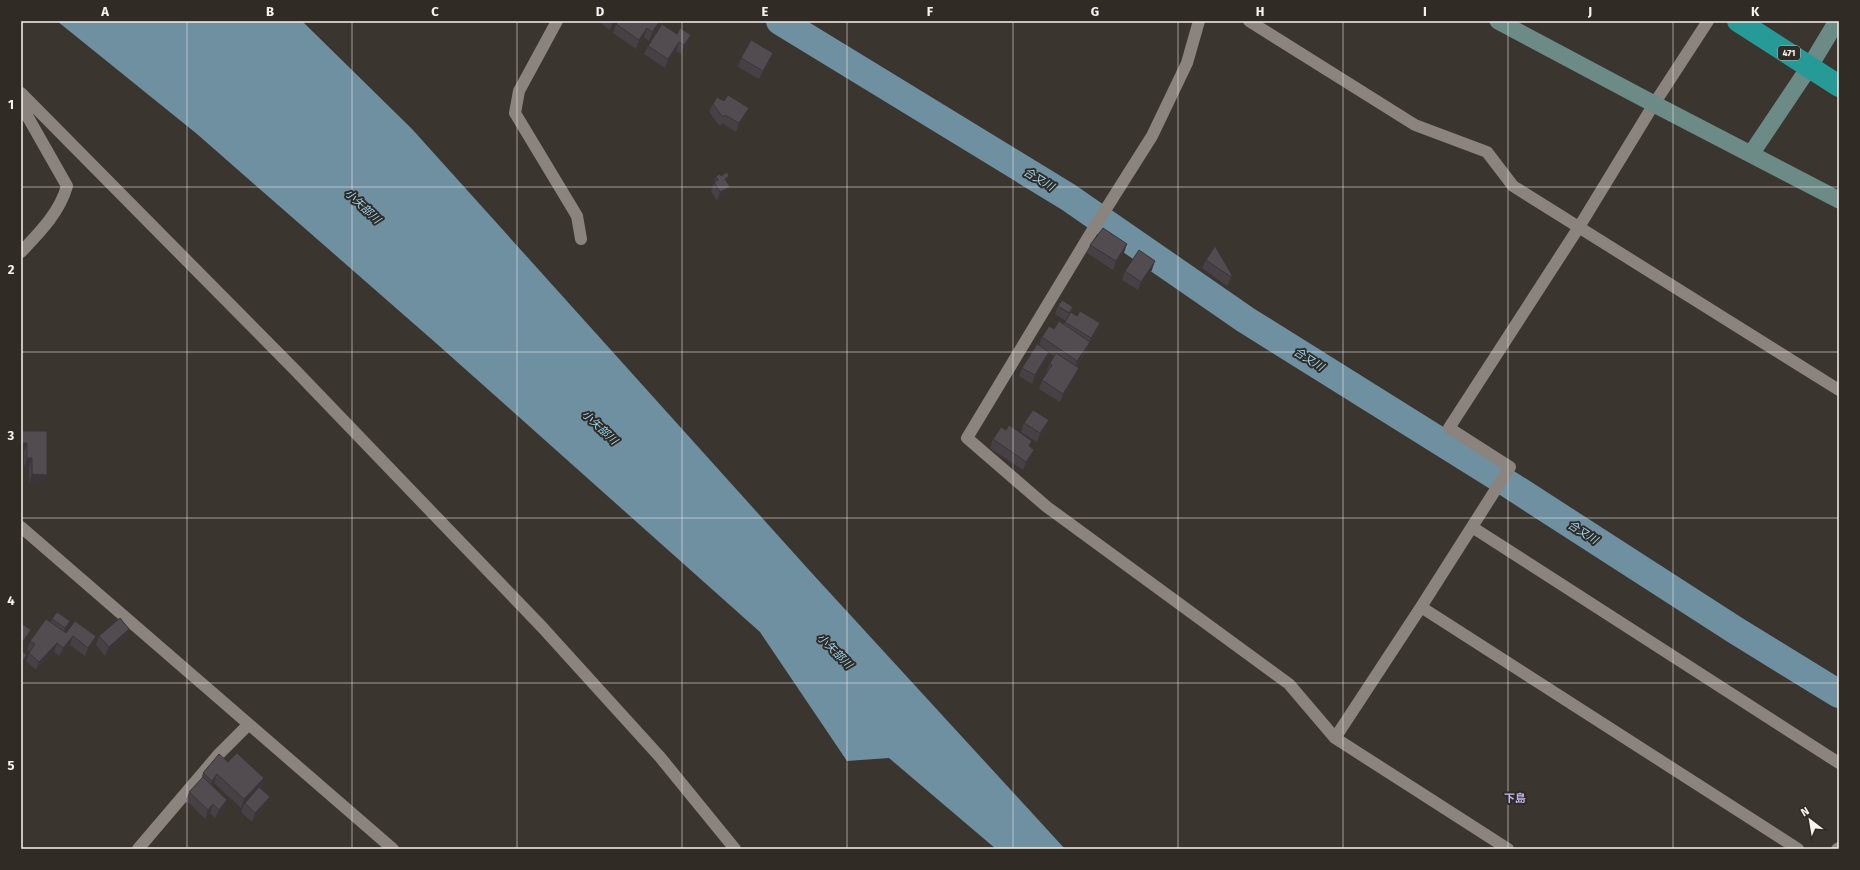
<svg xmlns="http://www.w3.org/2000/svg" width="1860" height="870" viewBox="0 0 1860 870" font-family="'Fira Sans','Noto Sans JP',sans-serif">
  <rect width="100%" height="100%" fill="#3b3530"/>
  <path fill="#6e90a0" d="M 57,21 L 302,21 L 412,129 L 809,570 L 1065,849 L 996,849 L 889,758 L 847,761 L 760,632 L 437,344 L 197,134 Z"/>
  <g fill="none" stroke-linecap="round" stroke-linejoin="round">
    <path stroke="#6e90a0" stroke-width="28" d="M 780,21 L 1068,197 L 1246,320 L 1510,485 L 1735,630 L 1839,694"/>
    <path stroke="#8b847e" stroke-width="12" d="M 557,21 L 519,91 L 515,113 L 577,216 L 581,239
      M 1199,21 L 1187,63 L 1152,136 L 1092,231 L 967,438 L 1047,507 L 1289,684 L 1335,738 L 1508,849
      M 1249,21 L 1415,125 L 1487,152 L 1513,186 L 1839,390
      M 21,93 L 295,370 L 542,627 L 660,757 L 735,849
      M 21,105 L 67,186 C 60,212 39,233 21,252
      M 21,527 L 393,849
      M 1472,527 L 1839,763
      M 1421,607 L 1798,849
      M 1335,738 L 1421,607 L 1510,467 L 1449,428 L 1579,227 L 1654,104 L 1708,21
      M 138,849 L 219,754 L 248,725
      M 1837,849 L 1839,848"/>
    <path stroke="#6c8b86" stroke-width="17" d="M 1498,21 L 1654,104 L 1839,200
      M 1751,154 L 1810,66 L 1837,21"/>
    <path stroke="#259a97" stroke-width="22" d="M 1738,21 L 1839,86"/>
  </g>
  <path fill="#474146" d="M 598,21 L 616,21 L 610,30 Z
    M 619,21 L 661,21 L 659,26 L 649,41 L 644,37 L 636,49 L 613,33 L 616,24 Z
    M 677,34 L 691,35 L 688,44 L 681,54 L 676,51 L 665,68 L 644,54 L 648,46 Z
    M 741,58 L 770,62 L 759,79 L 738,67 Z
    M 713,104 L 746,117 L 736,132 L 722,123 L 721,126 L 718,124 L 709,112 Z
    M 716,176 L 721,176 L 727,182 L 727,195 L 717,201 L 711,191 Z
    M 1090,245 L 1124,253 L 1113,270 L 1087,253 Z
    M 1206,260 L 1232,275 L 1229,284 L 1227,286 L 1202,268 Z
    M 1152,270 L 1138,290 L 1122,280 L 1125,271 Z
    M 1058,306 L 1073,307 L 1071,312 L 1077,316 L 1100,323 L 1097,332 L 1088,346 L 1087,350 L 1077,366 L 1076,376 L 1060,402 L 1039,389 L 1042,380 L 1047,372 L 1046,372 L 1050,363 L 1054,356 L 1049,353 L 1046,361 L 1032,384 L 1019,376 L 1022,368 L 1039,345 L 1042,337 L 1054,329 L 1064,324 L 1066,321 L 1055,314 Z
    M 1024,423 L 1046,429 L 1037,442 L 1021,432 Z
    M 21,431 L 47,431 L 44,483 L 29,483 L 29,467 L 24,467 L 24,451 L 21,451 Z
    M 993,439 L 1031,458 L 1023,470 L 990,448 Z
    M 57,612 L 67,630 L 65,632 L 66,633 L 96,636 L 93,645 L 85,656 L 70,645 L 59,656 L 54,652 L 36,670 L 26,661 L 30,651 L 27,650 L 30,641 L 50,622 L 52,619 Z
    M 21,623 L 28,639 L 21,648 Z
    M 129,629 L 126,637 L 105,656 L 96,645 L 99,636 Z
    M 228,762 L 264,778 L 260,787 L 270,797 L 267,805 L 252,822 L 241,812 L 244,804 L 241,808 L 214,783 L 212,786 L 227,800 L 224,809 L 215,818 L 210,813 L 205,819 L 186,800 L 189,792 L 201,780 L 203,773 Z"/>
  <path fill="#393539" d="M 613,21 L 616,21 L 610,30 Z
    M 660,21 L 661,21 L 659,26 L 649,41 L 652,32 Z
    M 647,28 L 644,37 L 636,49 L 639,40 Z
    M 691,35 L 688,44 L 681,54 L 684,45 Z
    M 679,42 L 676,51 L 665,68 L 668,59 Z
    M 773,53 L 770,62 L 759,79 L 763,71 Z
    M 749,108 L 746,117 L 736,132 L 739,123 Z
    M 729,176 L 726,185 L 725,179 Z
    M 730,187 L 727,195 L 717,201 L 720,192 Z
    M 1127,244 L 1124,253 L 1113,270 L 1116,261 Z
    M 1155,261 L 1152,270 L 1138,290 L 1141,282 Z
    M 1232,275 L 1229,284 L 1227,286 L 1231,277 Z
    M 1100,323 L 1097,332 L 1088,346 L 1087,350 L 1074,369 L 1077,361 L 1089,343 L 1091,338 Z
    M 1049,352 L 1046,361 L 1032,384 L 1035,375 Z
    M 1079,368 L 1076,376 L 1060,402 L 1063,394 Z
    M 1049,420 L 1046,429 L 1037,442 L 1040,433 Z
    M 21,443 L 27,443 L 24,451 L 21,451 Z
    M 1034,450 L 1031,458 L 1023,470 L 1026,462 Z
    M 27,458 L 32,458 L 29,467 L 24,467 Z
    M 32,474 L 47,475 L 44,483 L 29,483 Z
    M 70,621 L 67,630 L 62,637 L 65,628 Z
    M 129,629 L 126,637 L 105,656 L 109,647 Z
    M 31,630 L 28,639 L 21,648 L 23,641 Z
    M 73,636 L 70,645 L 59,656 L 63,648 Z
    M 96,636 L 93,645 L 85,656 L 88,648 Z
    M 57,643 L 54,652 L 36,670 L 39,662 Z
    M 27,655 L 24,664 L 21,668 L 21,663 Z
    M 217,774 L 214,783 L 208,789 L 212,781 Z
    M 264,778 L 260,786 L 245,803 L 241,808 L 244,799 Z
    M 270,797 L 267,805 L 252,822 L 255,813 Z
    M 227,800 L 224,809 L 215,818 L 219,810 Z
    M 213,804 L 210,813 L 205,819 L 208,810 Z"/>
  <path fill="#524c51" stroke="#393539" d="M 619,21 L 660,21 L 652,32 L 647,28 L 639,40 L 616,24 Z
    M 662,24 L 677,34 L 680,28 L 691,35 L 684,45 L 679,42 L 668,59 L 648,46 Z
    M 751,40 L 773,53 L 763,71 L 741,58 Z
    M 728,95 L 749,108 L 739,123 L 725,115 L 724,117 L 721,115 L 713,104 L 717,97 L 724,101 Z
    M 727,172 L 729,176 L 725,179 L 730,187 L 720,192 L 714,182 L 718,180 L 716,176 L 720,174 L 721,176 Z
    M 1103,228 L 1127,244 L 1116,261 L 1090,245 Z
    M 1215,246 L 1232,275 L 1231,277 L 1206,260 Z
    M 1139,250 L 1155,261 L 1141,282 L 1125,271 Z
    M 1062,300 L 1073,307 L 1069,313 L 1058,306 Z
    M 1080,311 L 1100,323 L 1091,338 L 1065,322 L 1071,312 L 1077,316 Z
    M 1059,321 L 1090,342 L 1077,361 L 1042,337 L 1049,326 L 1054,329 Z
    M 1037,344 L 1049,352 L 1035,375 L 1022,368 Z
    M 1056,353 L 1079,368 L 1063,394 L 1042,380 L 1052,365 L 1050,363 Z
    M 1033,410 L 1049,420 L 1040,433 L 1024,423 Z
    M 1009,425 L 1032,441 L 1029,446 L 1034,450 L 1026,462 L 993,439 L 1001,427 L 1006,430 Z
    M 21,431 L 47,431 L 47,475 L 32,474 L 32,458 L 27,458 L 27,443 L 21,443 Z
    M 57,612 L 70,621 L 65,628 L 52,619 Z
    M 120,618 L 129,629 L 109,647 L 99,636 Z
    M 46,619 L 66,633 L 75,621 L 96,636 L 88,648 L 73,636 L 63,648 L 57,643 L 39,662 L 29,653 L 35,644 L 30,641 Z
    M 21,623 L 31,630 L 23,641 L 21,640 Z
    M 21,650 L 27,655 L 21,663 Z
    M 237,753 L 264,778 L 244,799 L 217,774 L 212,781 L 203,773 L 219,754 L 228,762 Z
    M 203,777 L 227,800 L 219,810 L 213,804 L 208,810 L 189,792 Z
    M 259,787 L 270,797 L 255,813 L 245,803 Z"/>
  <path fill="none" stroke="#f7f3f0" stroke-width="1" stroke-opacity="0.55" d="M 187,21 L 187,849M 352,21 L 352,849M 517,21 L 517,849M 682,21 L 682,849M 847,21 L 847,849M 1013,21 L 1013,849M 1178,21 L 1178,849M 1343,21 L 1343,849M 1508,21 L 1508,849M 1673,21 L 1673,849M 21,187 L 1839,187M 21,352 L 1839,352M 21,518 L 1839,518M 21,683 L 1839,683"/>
  <g text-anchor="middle" stroke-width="4" stroke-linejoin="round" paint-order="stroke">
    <rect fill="#312b26" stroke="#bcb7b3" stroke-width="1" x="1778" y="46" width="22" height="14" rx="3"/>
    <g font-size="9" font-weight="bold" fill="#f7f3f0">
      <text x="1789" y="56">471</text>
    </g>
    <g font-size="11" font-style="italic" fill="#9bd9f6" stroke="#312b26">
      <text transform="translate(1039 179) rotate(31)" y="4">合又川</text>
      <text transform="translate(363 206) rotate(43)" y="4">小矢部川</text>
      <text transform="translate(1309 359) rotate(32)" y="4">合又川</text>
      <text transform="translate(600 427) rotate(43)" y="4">小矢部川</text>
      <text transform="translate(1583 532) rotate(32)" y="4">合又川</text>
      <text transform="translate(835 651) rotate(45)" y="4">小矢部川</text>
    </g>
    <g font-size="11" font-weight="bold" fill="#c0bbf5" stroke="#312b26">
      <text x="1515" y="802">下島</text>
    </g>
  </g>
  <rect width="1860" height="870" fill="none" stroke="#312b26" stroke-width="44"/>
  <g transform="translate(1810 820) rotate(329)" stroke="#312b26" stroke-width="3" paint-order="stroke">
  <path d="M0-3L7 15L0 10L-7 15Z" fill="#f7f3f0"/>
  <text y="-6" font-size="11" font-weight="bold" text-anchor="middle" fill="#f7f3f0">N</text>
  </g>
  <rect x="22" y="22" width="1816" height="826" fill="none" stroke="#f7f3f0" stroke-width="1.5"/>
  <g font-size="13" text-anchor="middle" font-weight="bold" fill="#f7f3f0">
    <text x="105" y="16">A</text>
    <text x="270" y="16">B</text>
    <text x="435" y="16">C</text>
    <text x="600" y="16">D</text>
    <text x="765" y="16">E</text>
    <text x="930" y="16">F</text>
    <text x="1095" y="16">G</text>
    <text x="1260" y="16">H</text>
    <text x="1425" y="16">I</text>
    <text x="1590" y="16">J</text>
    <text x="1755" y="16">K</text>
    <text x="11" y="109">1</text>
    <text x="11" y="274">2</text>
    <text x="11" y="440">3</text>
    <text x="11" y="605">4</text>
    <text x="11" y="770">5</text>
  </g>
</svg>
